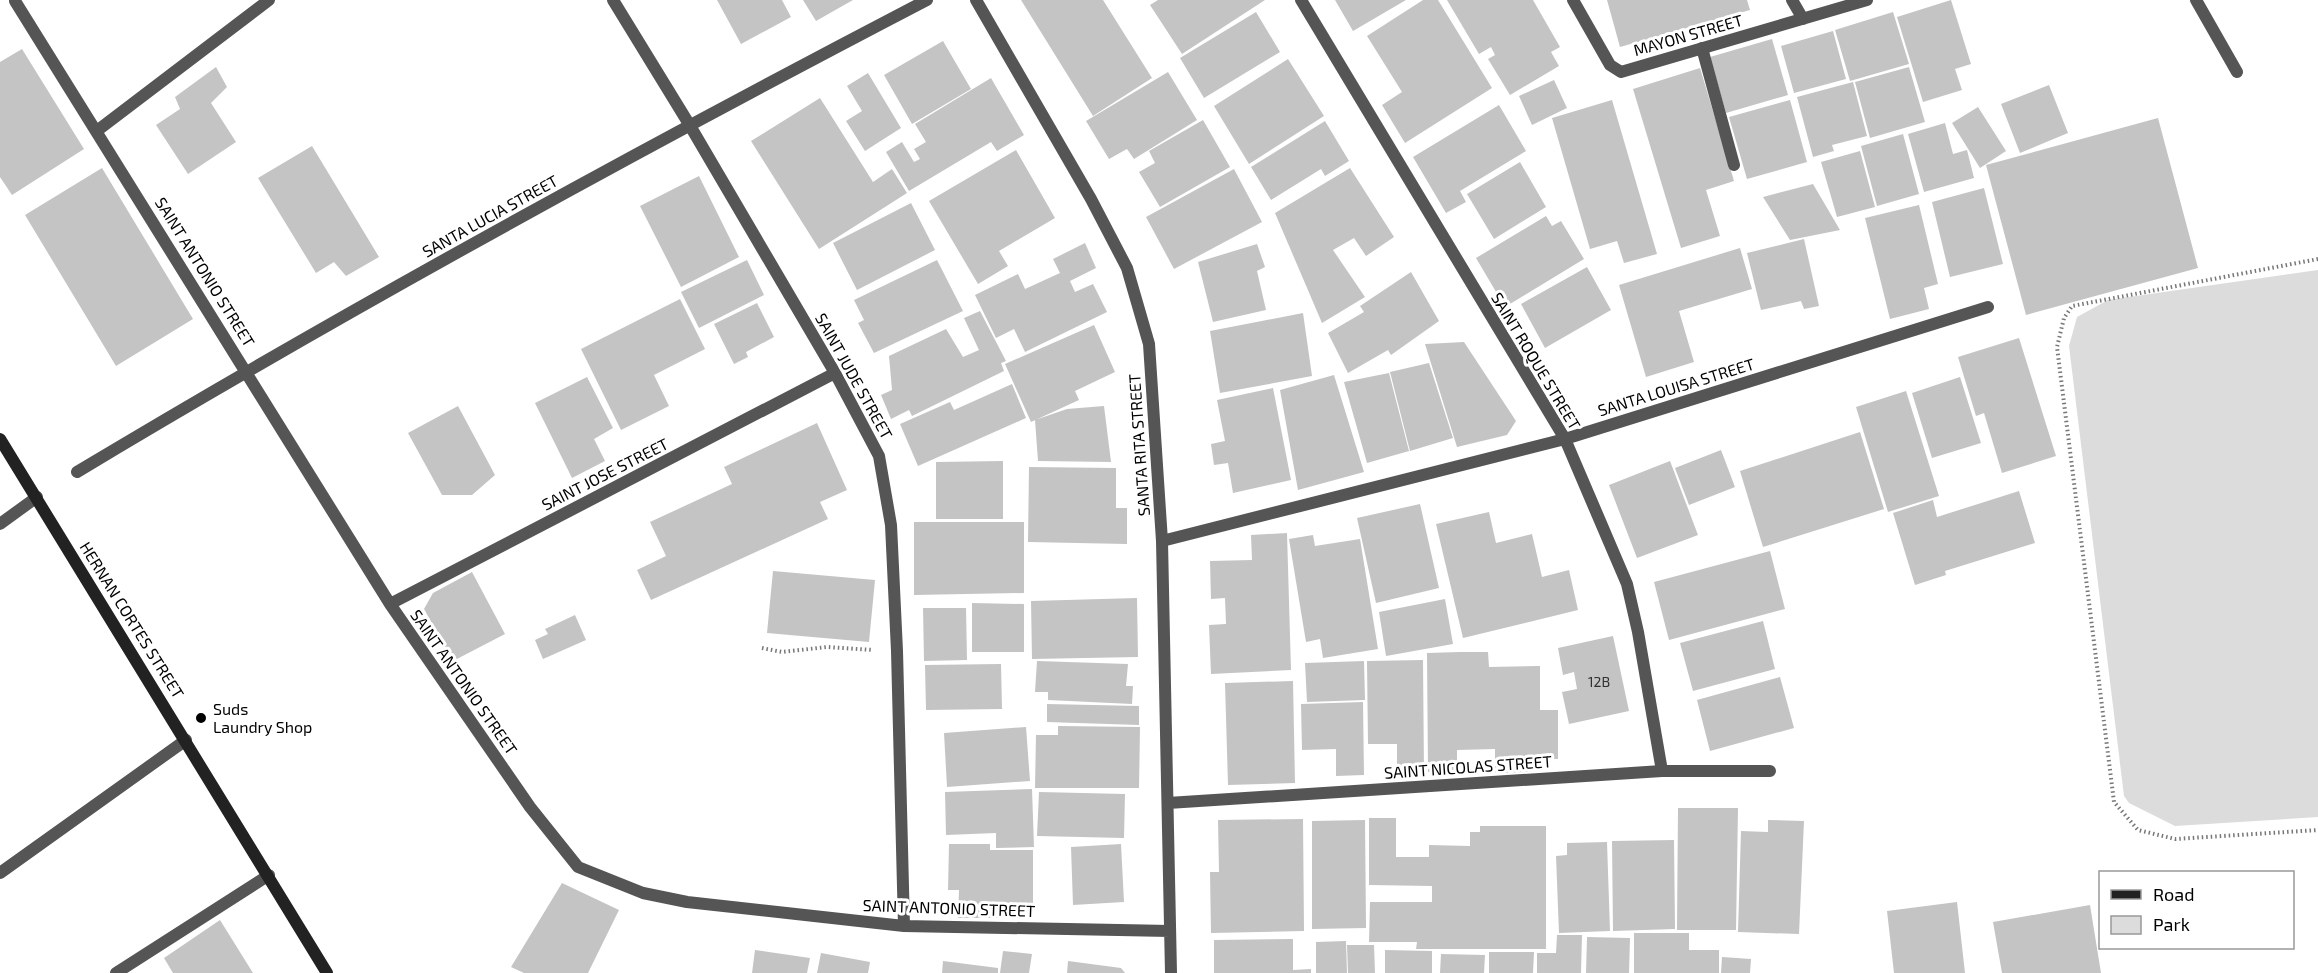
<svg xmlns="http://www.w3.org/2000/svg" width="2318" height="973" viewBox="0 0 2318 973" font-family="'Exo 2',sans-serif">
  <rect width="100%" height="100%" fill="#fff"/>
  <path fill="#dcdcdc" d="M 2318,270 L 2318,817 L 2175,826 L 2129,803 L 2124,796 L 2069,346 L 2077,317 L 2108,300 Z"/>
  <path fill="#c4c4c4" d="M 717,0 L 782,0 L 791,17 L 741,44 Z
    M 803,0 L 853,0 L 816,21 Z
    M 1021,0 L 1103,0 L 1152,78 L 1093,116 Z
    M 1158,0 L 1265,0 L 1182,54 L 1150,5 Z
    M 1335,0 L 1406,0 L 1353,31 Z
    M 1423,0 L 1438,0 L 1492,88 L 1405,143 L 1382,105 L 1402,92 L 1367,36 Z
    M 1447,0 L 1533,0 L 1560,47 L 1551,52 L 1559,66 L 1510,95 L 1488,59 L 1495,55 L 1491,47 L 1479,54 Z
    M 1607,0 L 1747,0 L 1750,10 L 1620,47 Z
    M 1951,0 L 1971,64 L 1955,69 L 1962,90 L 1923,102 L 1897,17 Z
    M 1256,12 L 1280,52 L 1204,98 L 1180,58 Z
    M 1893,12 L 1909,64 L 1850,81 L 1835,30 Z
    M 1833,31 L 1846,79 L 1794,93 L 1781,46 Z
    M 1772,39 L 1788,95 L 1726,113 L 1710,57 Z
    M 943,41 L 971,89 L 912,124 L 884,75 Z
    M 22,49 L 84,149 L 12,195 L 0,177 L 0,62 Z
    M 1288,59 L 1324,116 L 1249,164 L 1214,106 Z
    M 216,67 L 227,87 L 211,103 L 236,142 L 188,174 L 156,125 L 180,109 L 175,97 Z
    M 1909,67 L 1925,122 L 1870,138 L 1855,82 Z
    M 1700,68 L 1734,181 L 1706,190 L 1720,236 L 1681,248 L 1633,89 Z
    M 1168,72 L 1197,120 L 1134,159 L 1127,149 L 1109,159 L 1086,121 Z
    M 868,73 L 901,128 L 865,151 L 846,121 L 862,111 L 847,86 Z
    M 991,78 L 1024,135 L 997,151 L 991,142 L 909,191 L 886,152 L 902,142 L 914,162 L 920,159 L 914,149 L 926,142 L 915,124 Z
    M 1554,80 L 1567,108 L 1532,125 L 1519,96 Z
    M 1853,82 L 1867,136 L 1832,145 L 1834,151 L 1813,157 L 1797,97 Z
    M 2049,85 L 2068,133 L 2020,153 L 2001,104 Z
    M 820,98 L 873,182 L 892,169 L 907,193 L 819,249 L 751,141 Z
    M 1612,100 L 1657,254 L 1624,263 L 1617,241 L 1590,249 L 1552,118 Z
    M 1790,100 L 1807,162 L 1747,179 L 1729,117 Z
    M 1499,105 L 1526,151 L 1460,191 L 1466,202 L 1446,213 L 1413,157 Z
    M 1978,107 L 2006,151 L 1980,168 L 1952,123 Z
    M 2158,118 L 2198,268 L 2026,315 L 1986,165 Z
    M 1203,120 L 1230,167 L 1160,207 L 1139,172 L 1155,163 L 1149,151 Z
    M 1325,121 L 1349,161 L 1325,176 L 1321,169 L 1271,200 L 1251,167 Z
    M 1945,123 L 1953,154 L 1967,150 L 1974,178 L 1924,192 L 1908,134 Z
    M 1903,134 L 1919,194 L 1877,206 L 1861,146 Z
    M 312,146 L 379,257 L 346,276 L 334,262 L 316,273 L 258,178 Z
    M 1016,150 L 1055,218 L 999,251 L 1008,266 L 978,284 L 929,201 Z
    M 1860,151 L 1875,207 L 1837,217 L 1821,162 Z
    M 1520,162 L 1546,207 L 1494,239 L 1467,194 Z
    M 102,168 L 193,319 L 116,366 L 25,215 Z
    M 1350,168 L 1394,237 L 1366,256 L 1354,238 L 1333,250 L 1365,297 L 1322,323 L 1275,213 Z
    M 1234,169 L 1262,222 L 1174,269 L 1146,217 Z
    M 699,176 L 739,257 L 681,287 L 640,206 Z
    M 1813,184 L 1840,230 L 1790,240 L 1763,197 Z
    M 1984,188 L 2003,264 L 1950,277 L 1932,202 Z
    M 911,203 L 935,250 L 857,290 L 833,243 Z
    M 1919,205 L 1938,284 L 1924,288 L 1929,309 L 1890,319 L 1865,218 Z
    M 1546,216 L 1552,226 L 1561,221 L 1584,259 L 1505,307 L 1476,258 Z
    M 1804,239 L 1819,306 L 1804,309 L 1801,301 L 1761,310 L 1747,253 Z
    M 1085,243 L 1096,268 L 1070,281 L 1075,292 L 1093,284 L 1107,312 L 1025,352 L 1014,329 L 996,338 L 975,295 L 1018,274 L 1025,289 L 1060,273 L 1053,259 Z
    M 1257,244 L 1265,267 L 1257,271 L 1266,310 L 1213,322 L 1198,262 Z
    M 1740,248 L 1752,289 L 1679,311 L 1694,362 L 1646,377 L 1619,285 Z
    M 747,260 L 764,295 L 699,328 L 681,292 Z
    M 937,260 L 963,311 L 874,353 L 858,323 L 864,320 L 854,300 Z
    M 1587,267 L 1611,310 L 1545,348 L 1521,304 Z
    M 1411,272 L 1439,321 L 1391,355 L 1388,350 L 1348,373 L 1328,333 L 1364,312 L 1360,306 Z
    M 680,299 L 705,349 L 654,375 L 669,406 L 621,430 L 581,349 Z
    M 757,303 L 774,337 L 746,352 L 748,357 L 734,364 L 714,324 Z
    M 980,311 L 1006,361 L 1001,363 L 1004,371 L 912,416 L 909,410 L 891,419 L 881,395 L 892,390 L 889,356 L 946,329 L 963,357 L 979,350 L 964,318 Z
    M 1303,313 L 1312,376 L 1220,393 L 1210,331 Z
    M 1094,325 L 1115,372 L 1075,391 L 1079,400 L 1031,422 L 1005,364 Z
    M 2019,338 L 2056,456 L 2002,473 L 1984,413 L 1976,416 L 1958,357 Z
    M 1464,342 L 1516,421 L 1507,435 L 1457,447 L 1425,344 Z
    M 1429,363 L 1453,438 L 1410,451 L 1390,372 Z
    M 1389,373 L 1409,451 L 1367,463 L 1344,382 Z
    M 1334,375 L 1364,472 L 1298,490 L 1280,390 Z
    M 587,377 L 613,428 L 594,439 L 605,461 L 572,478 L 535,403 Z
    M 1960,377 L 1981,443 L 1932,458 L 1912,393 Z
    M 1012,384 L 1026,418 L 918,466 L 900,424 L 950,402 L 954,410 Z
    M 1273,388 L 1291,480 L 1233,493 L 1228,463 L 1214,465 L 1211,444 L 1225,441 L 1217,400 Z
    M 1906,391 L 1939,496 L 1888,512 L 1856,407 Z
    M 458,406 L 495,475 L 472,495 L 442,495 L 408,433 Z
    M 1104,406 L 1111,462 L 1038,461 L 1035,420 L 1067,409 Z
    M 817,423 L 847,490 L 820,502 L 828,519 L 651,600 L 637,570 L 666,556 L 650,522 L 732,484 L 724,467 Z
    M 1860,432 L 1884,509 L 1763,547 L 1740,471 Z
    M 1721,450 L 1735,487 L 1689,505 L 1675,468 Z
    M 1003,461 L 1003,519 L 936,519 L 936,462 Z
    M 1670,461 L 1698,535 L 1637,558 L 1609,485 Z
    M 1029,467 L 1116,468 L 1116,508 L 1127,508 L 1127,544 L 1028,542 Z
    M 2019,491 L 2035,543 L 1945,571 L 1946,575 L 1915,585 L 1893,513 L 1933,500 L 1937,517 Z
    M 1420,504 L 1439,588 L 1376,603 L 1357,518 Z
    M 1489,512 L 1496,543 L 1532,534 L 1542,577 L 1569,570 L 1578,610 L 1463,638 L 1436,524 Z
    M 914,522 L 1024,522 L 1024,593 L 914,595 Z
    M 1287,533 L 1291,670 L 1211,674 L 1209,625 L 1226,624 L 1225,598 L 1211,599 L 1210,561 L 1252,560 L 1251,535 Z
    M 1313,535 L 1315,546 L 1360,539 L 1378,649 L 1323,658 L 1320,639 L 1306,642 L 1289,539 Z
    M 1770,551 L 1785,609 L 1669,640 L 1654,582 Z
    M 773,571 L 875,580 L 869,642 L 767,633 Z
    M 472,572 L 505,634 L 453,661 L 424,609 L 433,593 Z
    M 1137,598 L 1138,657 L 1032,659 L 1031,601 Z
    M 1445,599 L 1453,644 L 1386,656 L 1379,612 Z
    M 972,603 L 1024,604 L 1024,652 L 972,652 Z
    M 923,608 L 966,608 L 967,660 L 924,661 Z
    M 575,615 L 586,640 L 543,659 L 535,640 L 548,634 L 545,629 Z
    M 1763,621 L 1775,669 L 1693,691 L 1680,643 Z
    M 1613,636 L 1629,711 L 1569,724 L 1562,692 L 1577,689 L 1574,672 L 1563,675 L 1558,648 Z
    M 1460,652 L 1488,652 L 1489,667 L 1540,666 L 1540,710 L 1558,710 L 1558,759 L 1528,759 L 1528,772 L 1495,773 L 1495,749 L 1457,750 L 1457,772 L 1428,772 L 1427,653 Z
    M 1423,660 L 1424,772 L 1397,773 L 1397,744 L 1368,744 L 1367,661 Z
    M 1037,661 L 1128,664 L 1126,686 L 1133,686 L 1132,704 L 1048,700 L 1048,692 L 1035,692 Z
    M 1364,661 L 1365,700 L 1307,702 L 1305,663 Z
    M 1001,664 L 1002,709 L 926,710 L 925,665 Z
    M 1780,677 L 1794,728 L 1710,751 L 1697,700 Z
    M 1293,681 L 1295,783 L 1228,785 L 1225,683 Z
    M 1363,702 L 1364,775 L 1336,776 L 1336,749 L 1302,750 L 1301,704 Z
    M 1047,704 L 1139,706 L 1139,725 L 1047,722 Z
    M 1058,726 L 1140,727 L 1139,788 L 1035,788 L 1036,735 L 1058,735 Z
    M 1026,727 L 1030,781 L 947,787 L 944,733 Z
    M 1032,789 L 1034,847 L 996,848 L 996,833 L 946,835 L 945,792 Z
    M 1039,792 L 1125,794 L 1124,838 L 1037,836 Z
    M 1678,808 L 1738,808 L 1736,930 L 1677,930 Z
    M 1369,818 L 1396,818 L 1396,857 L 1429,857 L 1429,845 L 1470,846 L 1470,832 L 1480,832 L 1480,826 L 1546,826 L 1546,949 L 1416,949 L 1417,942 L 1369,942 L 1370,902 L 1432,902 L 1432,886 L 1369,885 Z
    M 1303,819 L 1304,931 L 1211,933 L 1210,872 L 1219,872 L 1218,820 Z
    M 1365,820 L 1366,928 L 1312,929 L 1312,821 Z
    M 1768,820 L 1804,821 L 1799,934 L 1738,932 L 1741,831 L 1768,832 Z
    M 1674,840 L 1675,929 L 1613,931 L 1612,841 Z
    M 1607,842 L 1610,931 L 1559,933 L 1556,856 L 1567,855 L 1567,843 Z
    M 949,844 L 990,844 L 990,850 L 1033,850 L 1033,918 L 958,918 L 959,890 L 948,890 Z
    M 1121,844 L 1124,902 L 1073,905 L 1071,847 Z
    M 562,883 L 619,910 L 588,973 L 524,973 L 511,967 Z
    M 1957,902 L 1965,973 L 1894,973 L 1887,911 Z
    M 2090,905 L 2101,973 L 2002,973 L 1993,922 Z
    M 220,920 L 253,973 L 173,973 L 164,958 Z
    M 1634,933 L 1689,933 L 1689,950 L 1719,950 L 1719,973 L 1634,973 Z
    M 1557,935 L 1582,935 L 1581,973 L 1537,973 L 1537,953 L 1556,953 Z
    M 1587,937 L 1630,938 L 1629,973 L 1586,973 Z
    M 1293,939 L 1293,970 L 1311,969 L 1311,973 L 1214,973 L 1214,940 Z
    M 1346,941 L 1347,973 L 1316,973 L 1316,942 Z
    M 1347,945 L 1374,945 L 1375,973 L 1348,973 Z
    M 755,950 L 810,958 L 807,973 L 752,973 Z
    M 1385,950 L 1432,951 L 1432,973 L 1385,973 Z
    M 1003,951 L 1032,954 L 1029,973 L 1000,973 Z
    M 1489,952 L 1534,952 L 1533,973 L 1489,973 Z
    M 821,953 L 870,962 L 868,973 L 817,973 Z
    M 1441,954 L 1485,955 L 1484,973 L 1440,973 Z
    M 1722,957 L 1751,959 L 1750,973 L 1721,973 Z
    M 943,961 L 998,968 L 998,973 L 942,973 Z
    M 1068,961 L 1121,968 L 1125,973 L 1067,973 Z"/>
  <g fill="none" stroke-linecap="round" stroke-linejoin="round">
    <path stroke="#777" stroke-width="4" stroke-dasharray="1.5 3" stroke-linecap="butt" d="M 2318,259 L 2072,306 L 2064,318 L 2057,347 L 2114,802 L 2138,830 L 2175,839 L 2318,830
      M 762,648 L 782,652 L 827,647 L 873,650"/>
    <path stroke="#555" stroke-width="12" d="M 2196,0 L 2237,72
      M 1702,48 L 1734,165"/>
    <path stroke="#555" stroke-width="12" d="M 613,0 L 689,124 L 835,373 L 879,456 L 891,525 L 897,651 L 904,926
      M 976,0 L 1091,199 L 1127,268 L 1149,344 L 1162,541 L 1171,973
      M 1301,0 L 1565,439 L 1627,584 L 1638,632 L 1662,771
      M 1573,0 L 1610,65 L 1621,72 L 1867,0
      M 1792,0 L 1803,19
      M 15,1 L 390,604 L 530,807 L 578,867 L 643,893 L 687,902 L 904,926 L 1170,931
      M 98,130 L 269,0
      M 77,472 C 355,305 639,150 927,0
      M 0,524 L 37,497
      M 1162,541 L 1565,439 L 1988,307
      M 390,604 L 835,373
      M 1168,803 L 1662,771 L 1770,771
      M 0,873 L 186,740
      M 116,973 L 269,875"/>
    <path stroke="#222" stroke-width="12" d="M 0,439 L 327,973"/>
  </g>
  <circle fill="#000" stroke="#fff" stroke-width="2" cx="201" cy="718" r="6"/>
  <g text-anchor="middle" stroke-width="6" stroke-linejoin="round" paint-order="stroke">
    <g font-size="14" fill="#313131">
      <text x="1599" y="687">12B</text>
    </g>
    <g font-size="16" fill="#000" stroke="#fff">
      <text transform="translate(1688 35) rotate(-16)" y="6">MAYON STREET</text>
      <text transform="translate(490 216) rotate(-29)" y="6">SANTA LUCIA STREET</text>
      <text transform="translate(205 272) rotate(58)" y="6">SAINT ANTONIO STREET</text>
      <text transform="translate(1536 361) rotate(59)" y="6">SAINT ROQUE STREET</text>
      <text transform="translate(854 376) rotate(61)" y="6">SAINT JUDE STREET</text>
      <text transform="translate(1676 387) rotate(-17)" y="6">SANTA LOUISA STREET</text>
      <text transform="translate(1139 445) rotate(-94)" y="6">SANTA RITA STREET</text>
      <text transform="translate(605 474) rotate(-27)" y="6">SAINT JOSE STREET</text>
      <text transform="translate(132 620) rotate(58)" y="6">HERNAN CORTES STREET</text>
      <text transform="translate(464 682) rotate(55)" y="6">SAINT ANTONIO STREET</text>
      <text transform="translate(1468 767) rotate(-4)" y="6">SAINT NICOLAS STREET</text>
      <text transform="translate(949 908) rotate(2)" y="6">SAINT ANTONIO STREET</text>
    </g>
    <g font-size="16" fill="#000" stroke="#fff" text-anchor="start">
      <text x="213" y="715">Suds<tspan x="213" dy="18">Laundry Shop</tspan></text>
    </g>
  </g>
  <rect x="2099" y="871" width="195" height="78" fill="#ffffff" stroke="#999999" stroke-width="1.5"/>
  <rect x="2111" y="890" width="30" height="9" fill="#222222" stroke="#999999" stroke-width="1.5"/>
  <text x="2153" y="901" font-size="18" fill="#000000">Road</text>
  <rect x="2111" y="916" width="30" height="18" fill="#dcdcdc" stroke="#999999" stroke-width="1.5"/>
  <text x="2153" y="931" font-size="18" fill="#000000">Park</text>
</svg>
